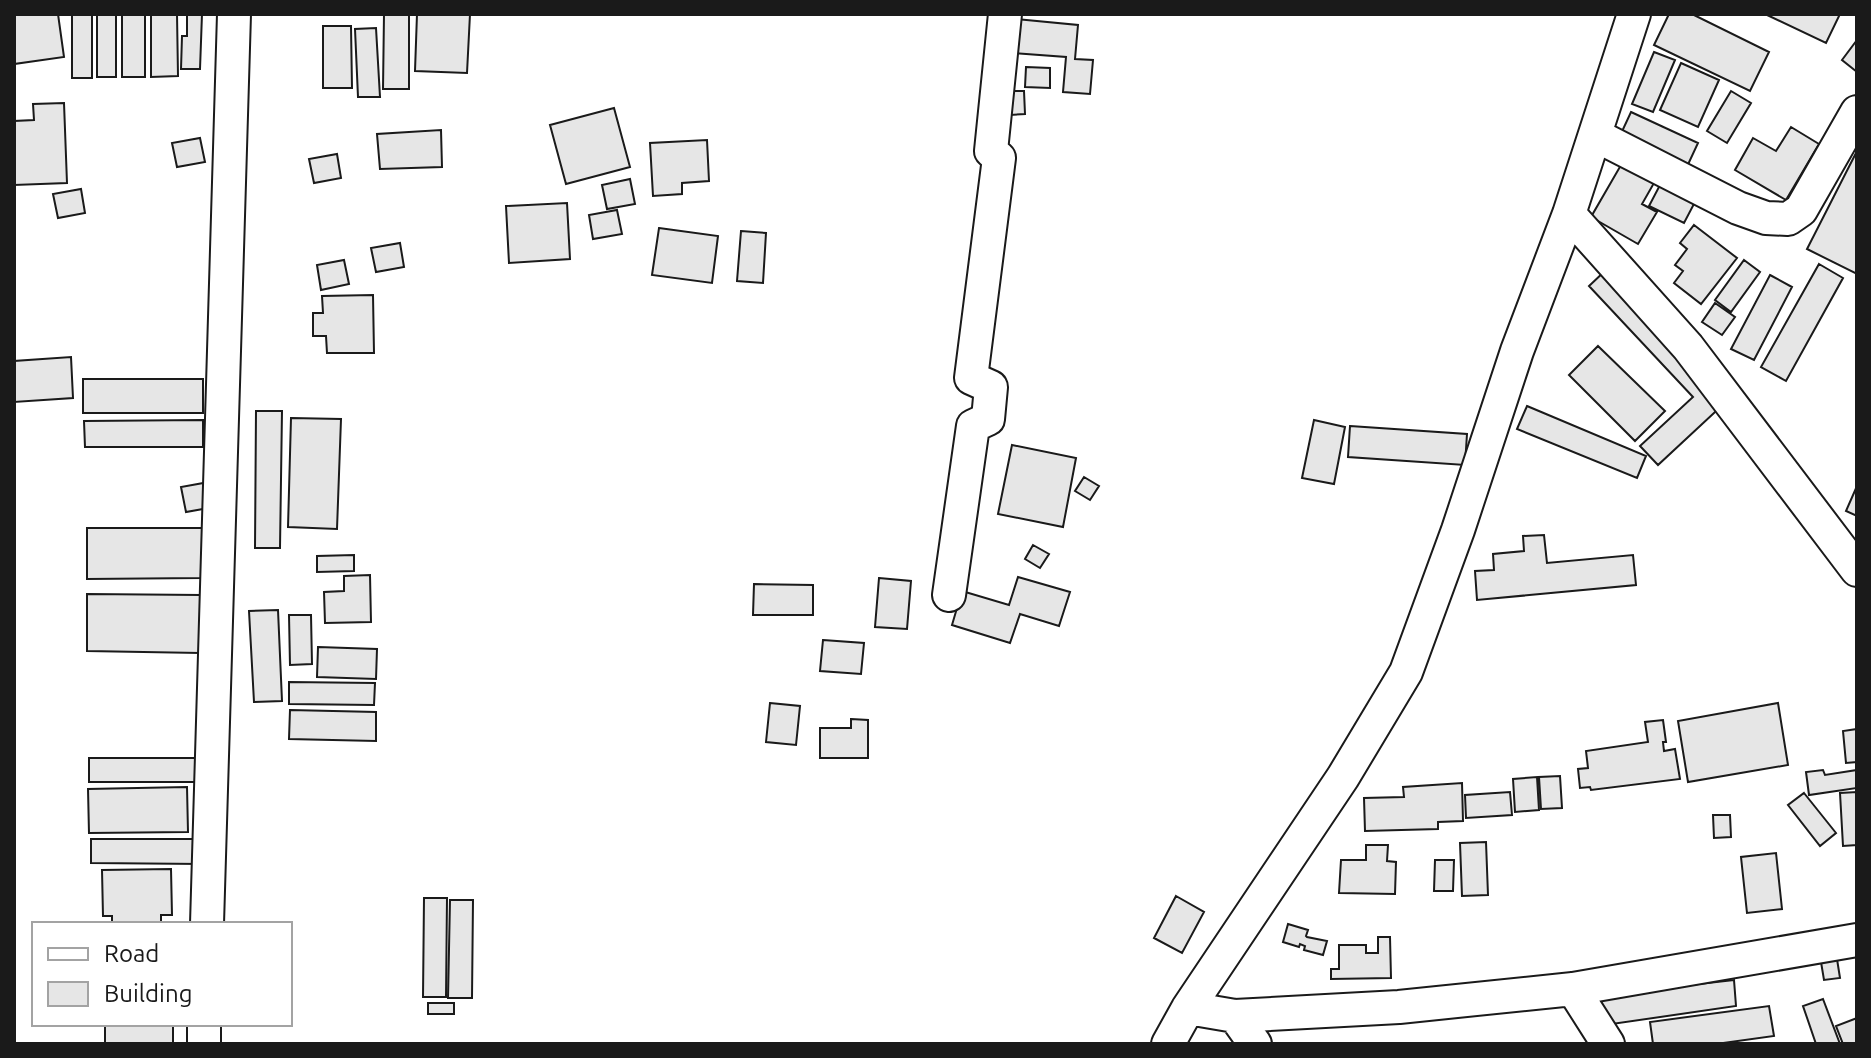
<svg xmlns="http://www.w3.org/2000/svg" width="1871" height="1058" viewBox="0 0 1871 1058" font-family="Ubuntu,sans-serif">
  <rect width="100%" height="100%" fill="#fff"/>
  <path fill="#e6e6e6" stroke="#1a1a1a" stroke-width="2" d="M 14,14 L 58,14 L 64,57 L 14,64 Z
    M 97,14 L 116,14 L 116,77 L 97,77 Z
    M 122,14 L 145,14 L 145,77 L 122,77 Z
    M 151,14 L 177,14 L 178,76 L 151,77 Z
    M 187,14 L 202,14 L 200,69 L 181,69 L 182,36 L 187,36 Z
    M 384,14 L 409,14 L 409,89 L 383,89 Z
    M 417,14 L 470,14 L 467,73 L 415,71 Z
    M 1669,14 L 1692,14 L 1769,52 L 1750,91 L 1654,45 Z
    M 1765,14 L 1840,14 L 1826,43 Z
    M 72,15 L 92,15 L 92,78 L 72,78 Z
    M 1015,19 L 1078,25 L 1075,59 L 1093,60 L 1090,94 L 1063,92 L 1066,57 L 1012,53 Z
    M 323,26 L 351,26 L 352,88 L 323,88 Z
    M 376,28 L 380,97 L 358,97 L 355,29 Z
    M 1857,40 L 1857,72 L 1842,60 Z
    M 1654,52 L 1675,60 L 1653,112 L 1632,104 Z
    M 1681,63 L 1719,80 L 1698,127 L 1660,110 Z
    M 1026,67 L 1050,68 L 1050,88 L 1025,87 Z
    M 1010,91 L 1024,91 L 1025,114 L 1010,115 Z
    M 1731,91 L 1751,103 L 1727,143 L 1707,131 Z
    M 64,103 L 67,183 L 14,185 L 14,121 L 34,120 L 33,104 Z
    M 614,108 L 630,167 L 566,184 L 550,125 Z
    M 1631,112 L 1698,143 L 1685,171 L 1618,140 Z
    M 1791,127 L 1819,144 L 1786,200 L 1735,170 L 1753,138 L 1776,151 Z
    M 441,130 L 442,167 L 380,169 L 377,134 Z
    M 200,138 L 205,162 L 177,167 L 172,143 Z
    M 707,140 L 709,181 L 682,183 L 682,194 L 653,196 L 650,143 Z
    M 1857,151 L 1857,274 L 1807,249 Z
    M 337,154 L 341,178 L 314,183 L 309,159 Z
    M 1621,165 L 1654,183 L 1642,204 L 1657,212 L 1638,244 L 1591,217 Z
    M 630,179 L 635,204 L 607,209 L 602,185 Z
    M 1660,185 L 1695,202 L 1684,223 L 1649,206 Z
    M 81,189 L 85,213 L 58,218 L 53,194 Z
    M 567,203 L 570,259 L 509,263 L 506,206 Z
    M 617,210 L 622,234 L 593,239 L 589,215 Z
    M 1694,225 L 1737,258 L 1701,304 L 1674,283 L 1683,271 L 1675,265 L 1687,249 L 1680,243 Z
    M 659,228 L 718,236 L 712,283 L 652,275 Z
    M 741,231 L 766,233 L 763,283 L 737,281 Z
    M 400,243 L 404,267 L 376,272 L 371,248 Z
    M 344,260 L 349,284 L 321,290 L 317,265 Z
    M 1744,260 L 1760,272 L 1731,312 L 1715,300 Z
    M 1819,264 L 1843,278 L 1786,381 L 1761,367 Z
    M 1606,270 L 1728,400 L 1658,465 L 1640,446 L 1693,397 L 1589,286 Z
    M 1770,275 L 1792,287 L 1754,360 L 1731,349 Z
    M 373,295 L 374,353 L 327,353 L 326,336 L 313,336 L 313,313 L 323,313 L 322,296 Z
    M 1715,303 L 1735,317 L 1722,335 L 1702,322 Z
    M 1598,346 L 1665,411 L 1635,441 L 1569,375 Z
    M 71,357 L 73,398 L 14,402 L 14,361 Z
    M 83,379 L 203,379 L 203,413 L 83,413 Z
    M 1527,406 L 1646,456 L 1637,478 L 1517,429 Z
    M 256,411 L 282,411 L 280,548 L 255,548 Z
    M 291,418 L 341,419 L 337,529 L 288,527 Z
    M 203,420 L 203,447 L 85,447 L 84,421 Z
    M 1314,420 L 1345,427 L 1334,484 L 1302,478 Z
    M 1350,426 L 1467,434 L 1465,465 L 1348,457 Z
    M 1012,445 L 1076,458 L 1063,527 L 998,514 Z
    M 1084,477 L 1099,486 L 1090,500 L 1075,491 Z
    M 209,482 L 214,507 L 186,512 L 181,487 Z
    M 1857,486 L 1857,516 L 1846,511 Z
    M 87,528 L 202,528 L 202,578 L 87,579 Z
    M 1544,535 L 1547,563 L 1633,555 L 1636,585 L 1477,600 L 1475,571 L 1494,570 L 1493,554 L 1524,551 L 1523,536 Z
    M 1033,545 L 1049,554 L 1040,568 L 1025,559 Z
    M 354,555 L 354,571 L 317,572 L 317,556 Z
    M 370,575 L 371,622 L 325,623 L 324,592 L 344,591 L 344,576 Z
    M 1018,577 L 1070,592 L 1059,626 L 1020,614 L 1010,643 L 952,625 L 962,591 L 1009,605 Z
    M 879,578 L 911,581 L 907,629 L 875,627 Z
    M 754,584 L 813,585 L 813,615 L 753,615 Z
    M 87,594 L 201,595 L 200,653 L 87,651 Z
    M 278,610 L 282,701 L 254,702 L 249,611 Z
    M 289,615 L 311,615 L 312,664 L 290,665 Z
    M 823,640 L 864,643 L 861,674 L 820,671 Z
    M 318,647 L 377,649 L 376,679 L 317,677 Z
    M 289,682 L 375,683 L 374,705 L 289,704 Z
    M 770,703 L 800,706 L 796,745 L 766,742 Z
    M 1778,703 L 1788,765 L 1688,782 L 1678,721 Z
    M 290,710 L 376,712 L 376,741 L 289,739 Z
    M 851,719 L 868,720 L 868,758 L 820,758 L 820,728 L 851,728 Z
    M 1663,720 L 1666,742 L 1663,742 L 1664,751 L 1675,749 L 1680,779 L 1591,790 L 1590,787 L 1580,788 L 1578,769 L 1588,768 L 1586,751 L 1648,742 L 1645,722 Z
    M 1857,729 L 1857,762 L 1846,763 L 1843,731 Z
    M 89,758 L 202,758 L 202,782 L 89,782 Z
    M 1823,770 L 1825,775 L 1857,770 L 1857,788 L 1809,795 L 1806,772 Z
    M 1560,776 L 1562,808 L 1541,809 L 1539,777 Z
    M 1537,777 L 1539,810 L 1515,812 L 1513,779 Z
    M 1462,783 L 1463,821 L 1438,822 L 1438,829 L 1365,831 L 1364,798 L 1404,797 L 1403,787 Z
    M 187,787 L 188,832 L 89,833 L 88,789 Z
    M 1510,792 L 1512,815 L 1466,818 L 1465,795 Z
    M 1857,792 L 1857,845 L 1843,846 L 1840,793 Z
    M 1804,793 L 1836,833 L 1820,846 L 1788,805 Z
    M 1713,815 L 1730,815 L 1731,837 L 1714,838 Z
    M 91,839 L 202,839 L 202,864 L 91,863 Z
    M 1486,842 L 1488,895 L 1462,896 L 1460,843 Z
    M 1366,845 L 1388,845 L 1387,861 L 1396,862 L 1395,894 L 1339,893 L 1341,860 L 1366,860 Z
    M 1776,853 L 1782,909 L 1747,913 L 1741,857 Z
    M 1435,860 L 1454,860 L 1453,891 L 1434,891 Z
    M 171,869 L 172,915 L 161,915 L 161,924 L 112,924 L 112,916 L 103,916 L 102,870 Z
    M 1176,896 L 1204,912 L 1182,953 L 1154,938 Z
    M 424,898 L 447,898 L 446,997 L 423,997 Z
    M 450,900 L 473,900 L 472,998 L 448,998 Z
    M 1288,924 L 1308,930 L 1306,936 L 1307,937 L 1327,941 L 1323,955 L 1304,950 L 1305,946 L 1300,944 L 1299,947 L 1283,942 Z
    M 1378,937 L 1390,937 L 1391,978 L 1331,979 L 1331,969 L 1339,969 L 1339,945 L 1366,945 L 1366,953 L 1378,953 Z
    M 1837,959 L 1840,978 L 1824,980 L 1821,962 Z
    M 1734,980 L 1736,1006 L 1612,1024 L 1601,1008 L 1602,995 Z
    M 1823,999 L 1840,1044 L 1816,1044 L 1803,1006 Z
    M 428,1003 L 454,1003 L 454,1014 L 428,1014 Z
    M 1769,1006 L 1774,1036 L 1716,1044 L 1653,1044 L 1650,1022 Z
    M 1857,1018 L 1857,1044 L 1843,1044 L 1836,1026 Z
    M 105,1024 L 173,1024 L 173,1044 L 105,1044 Z"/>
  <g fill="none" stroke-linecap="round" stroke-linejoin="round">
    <g stroke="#1a1a1a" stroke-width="36">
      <path id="minor" d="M 1595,135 L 1738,208 L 1766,218 L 1788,219 L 1801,210 L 1857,112
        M 1569,214 L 1688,347 L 1857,570
        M 949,595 L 973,426 L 988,419 L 991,387 L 971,378 L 999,158 L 991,151 L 1005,14
        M 207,924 L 234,14
        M 1573,989 L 1608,1044
        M 1188,1008 L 1235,1016 L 1399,1007 L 1573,989 L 1857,940
        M 1235,1016 L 1255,1044
        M 204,1044 L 204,1024
        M 1168,1044 L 1188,1008 L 1343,777 L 1406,672 L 1458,530 L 1517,351 L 1569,214 L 1634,14"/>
    </g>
    <use href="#minor" stroke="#fff" stroke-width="32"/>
  </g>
  <rect width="1871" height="1058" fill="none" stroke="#1a1a1a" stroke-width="32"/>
  <rect x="32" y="922" width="260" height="104" fill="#ffffff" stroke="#a3a3a3" stroke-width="2"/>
  <rect x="48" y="948" width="40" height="12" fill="#ffffff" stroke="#a3a3a3" stroke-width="2"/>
  <text x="104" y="962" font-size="24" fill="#1a1a1a">Road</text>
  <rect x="48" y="982" width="40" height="24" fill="#e6e6e6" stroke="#a3a3a3" stroke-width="2"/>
  <text x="104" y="1002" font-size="24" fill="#1a1a1a">Building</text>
</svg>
